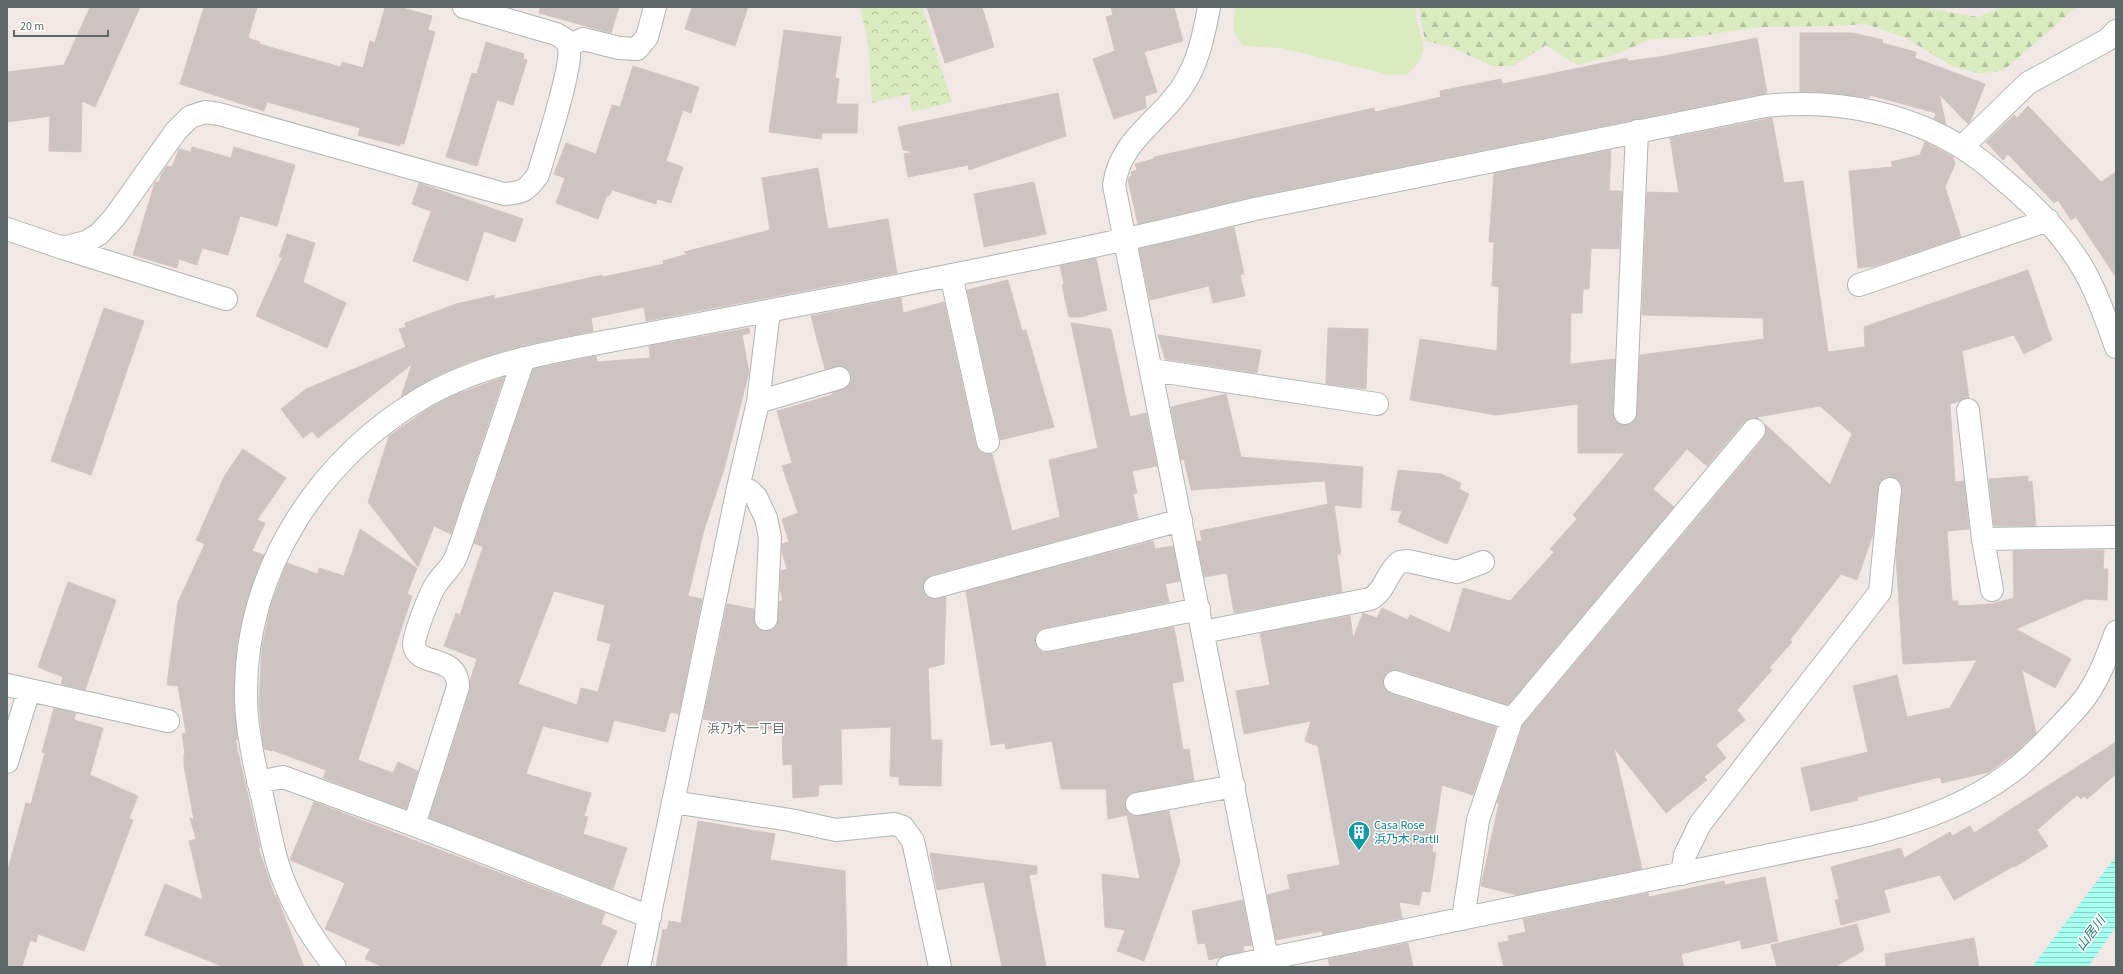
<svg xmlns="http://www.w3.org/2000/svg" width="2123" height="974" viewBox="0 0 2123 974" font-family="'Source Sans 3','Noto Sans JP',sans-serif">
  <defs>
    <pattern id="forest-firs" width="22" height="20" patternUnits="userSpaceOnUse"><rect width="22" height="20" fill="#d9ebbf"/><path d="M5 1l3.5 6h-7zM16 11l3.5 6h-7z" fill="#b3c29f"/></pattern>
    <pattern id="park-crowns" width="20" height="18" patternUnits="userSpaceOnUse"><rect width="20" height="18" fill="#d9ebbf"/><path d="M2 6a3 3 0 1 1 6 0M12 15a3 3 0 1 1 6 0" fill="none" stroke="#b3c29f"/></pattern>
    <pattern id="water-rules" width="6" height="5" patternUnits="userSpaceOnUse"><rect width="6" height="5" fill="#a7fff0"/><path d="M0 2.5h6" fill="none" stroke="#8bd2c6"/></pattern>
  </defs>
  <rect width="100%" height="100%" fill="#f1e7e5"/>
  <path fill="#d9ebbf" d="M 1236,7 L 1416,7 C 1415,40 1438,45 1408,74 L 1390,75 L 1282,48 L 1244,46 C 1231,33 1232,25 1236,7 Z"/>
  <path fill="url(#forest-firs)" d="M 1419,7 L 1920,7 L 1978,17 L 2002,7 L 2076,7 L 2005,69 L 1996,72 L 1976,73 L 1952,66 L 1906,38 L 1866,24 L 1834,26 L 1760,27 L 1686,38 L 1651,39 L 1612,56 L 1577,65 L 1546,45 L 1513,66 L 1492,66 L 1449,46 L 1425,41 Z"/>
  <path fill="url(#park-crowns)" d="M 860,7 L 922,7 L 952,102 L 912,112 L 909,94 L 872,103 L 868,42 Z"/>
  <path fill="url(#water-rules)" d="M 2116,856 L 2116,927 L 2088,967 L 2032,967 Z"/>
  <path fill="#ccc3c2" stroke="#d6c4c3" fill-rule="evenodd" d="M 90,7 L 140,7 L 95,107 L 82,101 L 81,152 L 49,151 L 50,116 L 7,122 L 7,72 L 64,65 Z
    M 204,7 L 257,7 L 248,38 L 260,42 L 259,44 L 341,67 L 342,62 L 363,68 L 370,41 L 375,43 L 385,7 L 399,7 L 432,16 L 428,30 L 435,32 L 404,144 L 400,143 L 400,146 L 358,135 L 360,128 L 267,102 L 264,111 L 180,84 Z
    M 540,7 L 619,7 L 611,33 L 539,13 Z
    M 692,7 L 748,7 L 735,46 L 685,29 Z
    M 927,7 L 982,7 L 994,47 L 945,63 Z
    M 1111,7 L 1174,7 L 1183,41 L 1144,52 L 1157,92 L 1145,96 L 1146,108 L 1114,119 L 1093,59 L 1115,51 L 1106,17 L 1113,15 Z
    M 784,30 L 841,37 L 835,78 L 839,79 L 836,104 L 858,104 L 857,133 L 822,133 L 821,139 L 769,132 Z
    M 1800,33 L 1853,33 L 1883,40 L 1882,43 L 1916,52 L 1915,58 L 1985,84 L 1971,120 L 1968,124 L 1939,94 L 1946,125 L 1934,119 L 1936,113 L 1870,95 L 1869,98 L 1822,92 L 1800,92 Z
    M 1757,38 L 1767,93 L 1252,197 L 1138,224 L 1128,180 L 1129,177 L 1132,176 L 1131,172 L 1137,170 L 1135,164 L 1154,159 L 1154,157 L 1374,108 L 1375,112 L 1441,97 L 1440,91 L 1501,79 L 1502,84 L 1627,58 L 1628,61 L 1659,57 Z
    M 486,42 L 524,54 L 523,59 L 527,60 L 513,105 L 497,100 L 477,166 L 446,157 L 472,73 L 477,74 Z
    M 633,66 L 699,87 L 691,113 L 683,110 L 666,161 L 683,167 L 671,203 L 657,199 L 656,204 L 612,190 L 609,196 L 607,195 L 598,219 L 556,203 L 565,178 L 554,174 L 566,143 L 596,154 L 612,105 L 620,107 Z
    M 1058,93 L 1066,136 L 969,170 L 968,165 L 908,177 L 904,154 L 915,152 L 903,150 L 898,127 Z
    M 2028,106 L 2101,182 L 2116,172 L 2116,277 L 2076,217 L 2071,220 L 2058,200 L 2054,203 L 2008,154 L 2003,160 L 1986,142 L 2014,115 L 2017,118 Z
    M 1772,118 L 1784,183 L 1803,181 L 1828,352 L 1865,347 L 1864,327 L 2028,270 L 2052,340 L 2024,354 L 2014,335 L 1962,351 L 1969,398 L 1950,404 L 1955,482 L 1964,481 L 1969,529 L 1947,531 L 1952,601 L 1958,601 L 1958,606 L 1991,604 L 2014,598 L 2013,551 L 2104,550 L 2103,569 L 2108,569 L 2107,600 L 2086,599 L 2016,629 L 2071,659 L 2055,688 L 2022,670 L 2036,733 L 2015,753 L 1989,772 L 1942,783 L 1940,777 L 1857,797 L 1858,800 L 1811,811 L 1801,768 L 1868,752 L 1853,686 L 1897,675 L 1907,717 L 1950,708 L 1977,660 L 1903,664 L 1896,556 L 1902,490 L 1898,479 L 1892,477 L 1885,478 L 1880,481 L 1878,487 L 1873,534 L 1857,580 L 1841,574 L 1790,640 L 1792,642 L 1769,668 L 1772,670 L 1737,710 L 1745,720 L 1716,745 L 1726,758 L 1704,777 L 1707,780 L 1666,813 L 1614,748 L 1642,869 L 1517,895 L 1481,886 L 1499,803 L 1497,803 L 1523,725 L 1764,438 L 1766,432 L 1765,424 L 1830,485 L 1852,434 L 1820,406 L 1757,417 L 1759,419 L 1750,418 L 1744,422 L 1707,466 L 1687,449 L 1653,489 L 1674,507 L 1508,705 L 1399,670 L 1392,670 L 1386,673 L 1383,684 L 1386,690 L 1391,694 L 1496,727 L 1473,795 L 1442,785 L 1432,852 L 1436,853 L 1430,892 L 1422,891 L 1419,905 L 1399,902 L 1402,918 L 1323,935 L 1322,931 L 1276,940 L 1267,895 L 1290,889 L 1287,875 L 1340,865 L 1318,746 L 1305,741 L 1311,721 L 1244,734 L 1236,691 L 1270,685 L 1260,633 L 1350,616 L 1353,638 L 1363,613 L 1377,618 L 1382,608 L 1408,620 L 1410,615 L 1450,633 L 1463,588 L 1510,601 L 1554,552 L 1550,549 L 1577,519 L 1573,515 L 1625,453 L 1578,453 L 1578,404 L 1496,415 L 1410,400 L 1420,339 L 1497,351 L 1499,287 L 1492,286 L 1494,242 L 1489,242 L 1494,173 L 1611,150 L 1609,191 L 1622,191 L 1619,249 L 1591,248 L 1589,289 L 1583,289 L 1582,313 L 1571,313 L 1570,364 L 1615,359 L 1613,413 L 1618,423 L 1625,425 L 1631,424 L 1637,414 L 1640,355 L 1764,339 L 1763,318 L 1642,315 L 1647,192 L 1679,193 L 1670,138 Z
    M 1925,142 L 1953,157 L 1955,164 L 1945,187 L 1961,237 L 1875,266 L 1858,268 L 1849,171 L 1893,167 L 1891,162 L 1920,155 Z
    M 192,147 L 231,158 L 234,147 L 295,165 L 277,226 L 240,216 L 228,255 L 202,248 L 197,265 L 179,259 L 177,268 L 133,255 L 155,182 L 159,182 L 162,173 L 167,166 L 172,167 L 179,149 L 191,152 Z
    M 818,168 L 828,229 L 888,219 L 897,273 L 646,321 L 644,307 L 591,318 L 593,331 L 521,346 L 469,362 L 441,374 L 401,397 L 412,364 L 318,438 L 312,431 L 303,438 L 281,409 L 306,389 L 406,347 L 399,329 L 406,327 L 405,323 L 456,304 L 495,295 L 494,299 L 602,275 L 603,277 L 664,264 L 663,261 L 688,254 L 684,252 L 770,230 L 762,178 Z
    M 1034,182 L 1046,234 L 984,247 L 974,194 Z
    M 419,183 L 523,219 L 515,242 L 484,231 L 468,281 L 413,261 L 431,212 L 441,215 L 412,204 Z
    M 1234,227 L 1244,274 L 1240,275 L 1245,296 L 1213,303 L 1209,286 L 1150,300 L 1139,249 Z
    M 287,234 L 315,243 L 303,282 L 346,303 L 327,348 L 256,316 L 282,258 L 279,257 Z
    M 1096,258 L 1107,310 L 1080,317 L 1069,317 L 1062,285 L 1064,284 L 1060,266 Z
    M 1008,280 L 1022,331 L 1026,330 L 1054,427 L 1000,440 L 967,290 Z
    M 901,298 L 903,313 L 944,302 L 976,445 L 979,450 L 984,454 L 992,454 L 1012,531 L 1060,517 L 1049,460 L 1098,448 L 1071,323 L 1111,329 L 1130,417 L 1146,413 L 1157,466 L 1132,471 L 1137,493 L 1133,494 L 1138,519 L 932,575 L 926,579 L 923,590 L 927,596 L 932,599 L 946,597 L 944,664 L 928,668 L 931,740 L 942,740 L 941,786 L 899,785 L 899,777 L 890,776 L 891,727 L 841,729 L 842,784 L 819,785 L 818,796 L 793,798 L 792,764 L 783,765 L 782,729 L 754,729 L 703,719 L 727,604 L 754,609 L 755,624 L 760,630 L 771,630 L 777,625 L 779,602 L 783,600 L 780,590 L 781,571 L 787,569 L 782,552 L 782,544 L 789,542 L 782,519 L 798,513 L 782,466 L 792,463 L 777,411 L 832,395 L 832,393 L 848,387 L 851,381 L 851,374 L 842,366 L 825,369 L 811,316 Z
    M 104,308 L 144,321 L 91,475 L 51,461 Z
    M 749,328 L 750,333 L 742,335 L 749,372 L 724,469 L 704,530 L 688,596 L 702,599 L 679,714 L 670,712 L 665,732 L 614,720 L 608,742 L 543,726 L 526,774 L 591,793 L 584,816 L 588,817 L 583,834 L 627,848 L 613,889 L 429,818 L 470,691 L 470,681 L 477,659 L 444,646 L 456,613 L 460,615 L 483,547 L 474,543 L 533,369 L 596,356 L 597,362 L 650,358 L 649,346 ZM 554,591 L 605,605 L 597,640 L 611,644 L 598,692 L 581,688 L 577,705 L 518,684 Z
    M 1328,328 L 1368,329 L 1366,389 L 1326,384 Z
    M 1158,335 L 1261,350 L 1257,373 L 1165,359 Z
    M 504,377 L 451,534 L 434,526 L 418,567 L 368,502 L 389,436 L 428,409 L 452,396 Z
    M 1226,394 L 1241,457 L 1363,467 L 1361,508 L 1334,505 L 1341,554 L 1337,554 L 1342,592 L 1234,613 L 1227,573 L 1204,577 L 1197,541 L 1202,541 L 1200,531 L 1328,504 L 1325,481 L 1191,490 L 1184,459 L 1181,460 L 1171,407 Z
    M 243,449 L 286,478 L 257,520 L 265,523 L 252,551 L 264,555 L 248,597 L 237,642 L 234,690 L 238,740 L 235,739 L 260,848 L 258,847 L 275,897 L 276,895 L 304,967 L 224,967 L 145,935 L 165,884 L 203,900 L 189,841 L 196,839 L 190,818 L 194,820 L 184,765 L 184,754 L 185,754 L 182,734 L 186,733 L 178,686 L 167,685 L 178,602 L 205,544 L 196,540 L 225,475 Z
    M 1398,470 L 1441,474 L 1461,483 L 1459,489 L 1469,494 L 1447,544 L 1398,522 L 1402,511 L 1391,510 Z
    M 2028,476 L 2028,482 L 2032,481 L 2036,526 L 1994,526 L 1989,479 Z
    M 360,529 L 417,568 L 407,594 L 412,596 L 358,760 L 393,773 L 398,762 L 418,771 L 406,809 L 323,778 L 326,770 L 272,750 L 272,751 L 264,749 L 263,743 L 259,702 L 262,647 L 271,605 L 286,565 L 287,563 L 318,574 L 319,568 L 344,576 Z
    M 1153,541 L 1155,549 L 1173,546 L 1180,581 L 1165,584 L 1169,602 L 1044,628 L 1038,631 L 1035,642 L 1038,649 L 1043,652 L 1050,652 L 1174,627 L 1184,681 L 1172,683 L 1183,750 L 1189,749 L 1194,781 L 1135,792 L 1129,795 L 1125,800 L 1127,812 L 1133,816 L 1169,811 L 1180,862 L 1144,961 L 1117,951 L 1125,930 L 1105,927 L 1102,874 L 1140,879 L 1127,815 L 1108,819 L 1106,789 L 1061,789 L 1052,741 L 1006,749 L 1005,743 L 991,745 L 966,591 Z
    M 68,582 L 116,600 L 85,690 L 61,684 L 63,677 L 38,667 Z
    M 54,708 L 76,713 L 74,720 L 103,728 L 90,775 L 138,796 L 129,818 L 133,820 L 84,951 L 38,934 L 36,942 L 30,940 L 22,967 L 7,967 L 7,873 L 26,803 L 31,804 L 45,753 L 42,752 Z
    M 2116,742 L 2116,774 L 2087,799 L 2084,796 L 2081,799 L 2077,795 L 2037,830 L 2048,846 L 2015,867 L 2014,866 L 1954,900 L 1940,875 L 1884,890 L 1890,912 L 1841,925 L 1835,900 L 1839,899 L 1831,867 L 1901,848 L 1904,858 L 1950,832 L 1952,836 L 1970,826 L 1974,833 Z
    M 314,802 L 605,913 L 601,924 L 617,931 L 600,967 L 383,967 L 365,959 L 370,949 L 325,929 L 345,883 L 290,860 Z
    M 698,821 L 775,834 L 770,860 L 845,871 L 847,967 L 656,967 L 663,929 L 667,930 L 669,921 L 681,923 Z
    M 930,853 L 1037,866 L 1037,874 L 1029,875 L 1046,967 L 1002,967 L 984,882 L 937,890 Z
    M 1765,877 L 1778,941 L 1742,949 L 1740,940 L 1681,954 L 1684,967 L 1504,967 L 1498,943 L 1509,941 L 1508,936 L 1526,932 L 1523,919 L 1648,893 L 1649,897 L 1724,881 L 1725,885 Z
    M 1243,900 L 1252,945 L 1243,946 L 1244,951 L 1209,960 L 1205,943 L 1198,944 L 1192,911 Z
    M 1857,924 L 1864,950 L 1835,967 L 1777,967 L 1771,945 Z
    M 1974,938 L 1979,967 L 1886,967 L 1885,954 Z
    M 1408,943 L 1413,967 L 1330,967 L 1328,959 Z"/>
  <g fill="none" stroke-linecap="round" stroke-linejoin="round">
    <g stroke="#aeb6b6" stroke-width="24">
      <path id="minor" d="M 1209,7 C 1204,34 1198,64 1182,87 C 1159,122 1120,140 1114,185 L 1267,958
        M 569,45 L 583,39 L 619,48 L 637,49 L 647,37 L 655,7
        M 1962,147 L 2028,83 L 2107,40 L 2116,31
        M 7,229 L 63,248 L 86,242 L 99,234 L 114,218 L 176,131 L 190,117 L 205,112 L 219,114 L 504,194 C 523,193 527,190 538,175 C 545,151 573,66 569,47 C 567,40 562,37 556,34 L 464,7
        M 63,248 L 226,299
        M 951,275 L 988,442
        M 1859,285 L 2048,220
        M 1152,370 L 1377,404
        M 758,402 L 839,378
        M 1968,410 L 1983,539 L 2116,537
        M 1625,413 L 1637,131
        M 738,488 L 750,491 L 756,497 L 766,518 L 770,537 L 766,619
        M 1983,539 L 1992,590
        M 935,587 L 1181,520
        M 1203,632 L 1370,599 C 1386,591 1386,572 1400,562 L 1408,561 L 1457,572 L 1483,562
        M 1047,640 L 1199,609
        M 1395,682 L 1512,719
        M 7,685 L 168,721
        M 7,762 L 29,690
        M 258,782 L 283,777 L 414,825 L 650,917
        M 673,802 L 790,820 L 836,830 L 894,824 L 903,827 L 913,841 L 940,967
        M 1137,804 L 1234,786
        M 414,825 L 458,687 C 458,653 417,668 414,645 C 413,637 431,590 437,583 C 443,574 451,568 455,559 C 464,538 470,514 478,493 C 493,448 509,403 524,358
        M 1682,874 L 1685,855 L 1700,824 L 1880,592 L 1890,489
        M 1463,919 L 1478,820 L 1512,719 L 1754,430
        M 335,967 C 314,941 295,910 283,879 C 273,855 269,826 263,800 C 255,769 245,722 246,690 C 247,568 319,459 422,398 C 487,360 563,350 636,336 C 706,323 776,310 846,296 C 940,277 1033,260 1126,239 C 1169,230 1212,219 1255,209 C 1425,174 1595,140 1765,106 C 1839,98 1919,114 1980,160 C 1991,168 2001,178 2012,187 C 2041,212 2066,238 2085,272 C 2098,295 2107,322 2116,347
        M 639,967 L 738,488 L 758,402 L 769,311
        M 1228,967 L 1867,835 C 1916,823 1969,804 2010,773 C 2028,760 2044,743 2059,727 C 2068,717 2079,707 2087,695 C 2100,676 2108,654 2116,632"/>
    </g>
    <use href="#minor" stroke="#fff" stroke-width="22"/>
  </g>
  <defs>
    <g id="building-pin" transform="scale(1.15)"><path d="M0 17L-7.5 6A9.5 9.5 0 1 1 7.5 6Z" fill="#0f9aa8" stroke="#fff"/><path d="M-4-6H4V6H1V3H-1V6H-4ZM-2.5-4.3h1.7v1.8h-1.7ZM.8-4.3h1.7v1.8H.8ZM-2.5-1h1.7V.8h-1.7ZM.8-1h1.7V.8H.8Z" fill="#fff"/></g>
  </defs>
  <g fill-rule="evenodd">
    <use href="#building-pin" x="1359" y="832"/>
  </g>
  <g text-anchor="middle" stroke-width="3" stroke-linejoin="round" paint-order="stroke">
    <g font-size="12" fill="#0d838f" stroke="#fff" text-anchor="start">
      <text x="1374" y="829">Casa Rose<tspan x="1374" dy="14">浜乃木 PartII</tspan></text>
    </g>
    <g font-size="13" fill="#697473" stroke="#fff">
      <text x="746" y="733">浜乃木一丁目</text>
    </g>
    <g font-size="13" font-style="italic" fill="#287a73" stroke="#fff">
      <text transform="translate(2090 933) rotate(-53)" y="5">山居川</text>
    </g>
  </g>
  <rect width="2123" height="974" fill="none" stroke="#5d6767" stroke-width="16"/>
  <path d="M14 30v6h94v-6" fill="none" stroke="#5d6767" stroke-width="2"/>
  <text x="20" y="30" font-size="12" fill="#5d6767" stroke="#ffffff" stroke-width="3" paint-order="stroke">20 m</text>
</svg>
